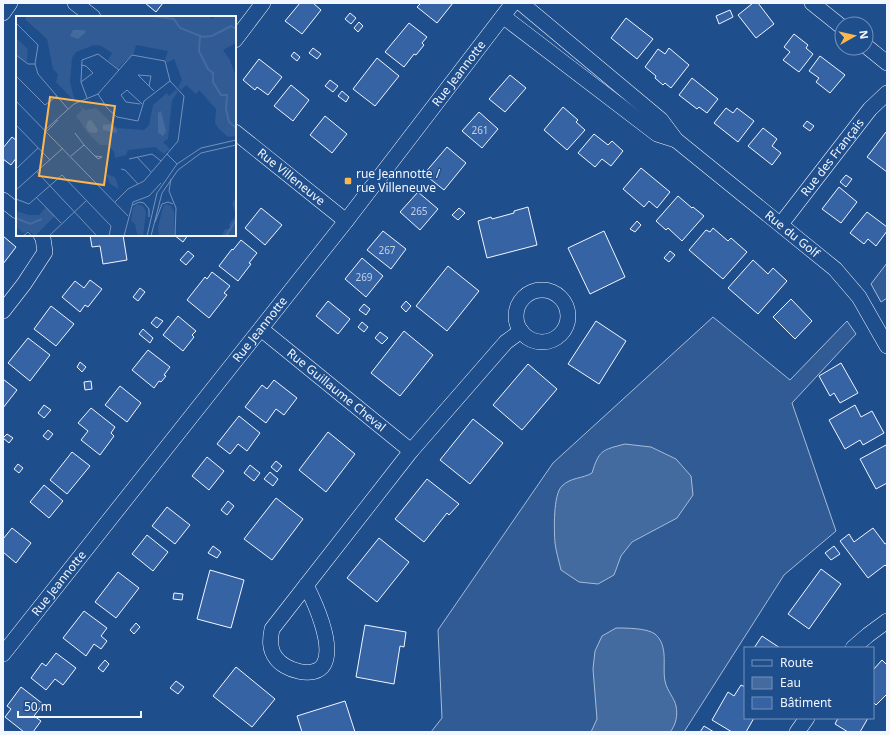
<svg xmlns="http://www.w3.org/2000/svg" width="890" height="735" viewBox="0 0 890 735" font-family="'Noto Sans',sans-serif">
  <rect width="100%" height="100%" fill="#1f4e8c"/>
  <path fill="#305b95" stroke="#a8bbd7" d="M 887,263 L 887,298 L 881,302 L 871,284 Z
    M 713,317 L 790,380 L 847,321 L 856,334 L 792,403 L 836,531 L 784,575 L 684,732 L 431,732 L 442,718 L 438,630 L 553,463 Z"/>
  <path fill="#446ba0" stroke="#a8bbd7" d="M 625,444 L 651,447 L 676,459 L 691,476 L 693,495 L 677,518 L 632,542 L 621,556 L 614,575 L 598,584 L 579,582 L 561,570 C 559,561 556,552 555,543 C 554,531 553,494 562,486 C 571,477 582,479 592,473 C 599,450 602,450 625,444 Z
    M 616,628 C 626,628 647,628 655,634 C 669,646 662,666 665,681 C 667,691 675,699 676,706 C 678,715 676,725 670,732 L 591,732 L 597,719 L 593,669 L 595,651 L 602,636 Z"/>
  <path fill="#3563a3" stroke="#f2f6ff" d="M 145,3 L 163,3 L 156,12 Z
    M 300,3 L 313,3 L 321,10 L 302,34 L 285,21 Z
    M 421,3 L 453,3 L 437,23 L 417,7 Z
    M 753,3 L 758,3 L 774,24 L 756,38 L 738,15 Z
    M 730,10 L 733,17 L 719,24 L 716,16 Z
    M 350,13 L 356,18 L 351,24 L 345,19 Z
    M 626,18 L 653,39 L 637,59 L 611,38 Z
    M 359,22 L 363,26 L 358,32 L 354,28 Z
    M 409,23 L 427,37 L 422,43 L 424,45 L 416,55 L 414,54 L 404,67 L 385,52 Z
    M 794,34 L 808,45 L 806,48 L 813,54 L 799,72 L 783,60 L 790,52 L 784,47 Z
    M 313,48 L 321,54 L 317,59 L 309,53 Z
    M 669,48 L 689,65 L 671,88 L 665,83 L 663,85 L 655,78 L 656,76 L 645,67 L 658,49 L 665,54 Z
    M 294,52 L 300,57 L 297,61 L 291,56 Z
    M 820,56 L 845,75 L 830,93 L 816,82 L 819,78 L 809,71 Z
    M 377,58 L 399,76 L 375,106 L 353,89 Z
    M 259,59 L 282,77 L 268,95 L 257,87 L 255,90 L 243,80 Z
    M 510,75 L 526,88 L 505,112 L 489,99 Z
    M 692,78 L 718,99 L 707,113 L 699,107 L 697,109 L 679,95 Z
    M 330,80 L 338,86 L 333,92 L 325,86 Z
    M 291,85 L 309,100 L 293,121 L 274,106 Z
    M 342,91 L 349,97 L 346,102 L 338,96 Z
    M 563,107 L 578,120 L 576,122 L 585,130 L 567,150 L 544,130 Z
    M 726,108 L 733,113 L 737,108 L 754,121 L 738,142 L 714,123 Z
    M 479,112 L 498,129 L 482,148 L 462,131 Z
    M 325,116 L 347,134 L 332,153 L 310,135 Z
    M 807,121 L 814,126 L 810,131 L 803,126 Z
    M 763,128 L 777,139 L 772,146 L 781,153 L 772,165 L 748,146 Z
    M 886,132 L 887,133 L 887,172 L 867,157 Z
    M 594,134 L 608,145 L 612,141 L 623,151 L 611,166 L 602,159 L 595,167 L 578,153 Z
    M 12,137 L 17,141 L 17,157 L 11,165 L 3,159 L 3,148 Z
    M 447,147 L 466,163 L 444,190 L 424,174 Z
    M 641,168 L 670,192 L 657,208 L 649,201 L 644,207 L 623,189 Z
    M 846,175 L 852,179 L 846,187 L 840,182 Z
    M 839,187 L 857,202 L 841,223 L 822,209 Z
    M 418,192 L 438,209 L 420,230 L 400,212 Z
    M 678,196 L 692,208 L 693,207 L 704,216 L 682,241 L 668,228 L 666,230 L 656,221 Z
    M 528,207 L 537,245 L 487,258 L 478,221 L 491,217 L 492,219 L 514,213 L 514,211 Z
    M 261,208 L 282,225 L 265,245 L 245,228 Z
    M 459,208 L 465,213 L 458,220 L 452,215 Z
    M 867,212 L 887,227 L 887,231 L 876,246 L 868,239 L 864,244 L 850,233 Z
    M 637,221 L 641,225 L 635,232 L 630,229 Z
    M 713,228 L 728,241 L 731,238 L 747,252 L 723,279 L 689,250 L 706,230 L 710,232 Z
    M 383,231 L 406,249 L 391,269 L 367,250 Z
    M 604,231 L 625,277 L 590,294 L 568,248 Z
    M 90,235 L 123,235 L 127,260 L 103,264 L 100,246 L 92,247 Z
    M 174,235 L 188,235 L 183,242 Z
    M 3,236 L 16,247 L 3,264 Z
    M 241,240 L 257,253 L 249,263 L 251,264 L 238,281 L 219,266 L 232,249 L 233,250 Z
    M 188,251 L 194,256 L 186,265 L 180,260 Z
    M 670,251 L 675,255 L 669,262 L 664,258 Z
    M 362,258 L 383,276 L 366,297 L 345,279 Z
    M 753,260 L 768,274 L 773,268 L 787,281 L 758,314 L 728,288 Z
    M 448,266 L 479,291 L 447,331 L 416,306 Z
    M 212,272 L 230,286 L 224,293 L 227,295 L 209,318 L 187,300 L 205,277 L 207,279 Z
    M 90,280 L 102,289 L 88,307 L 85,305 L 80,312 L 62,297 L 75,281 L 84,288 Z
    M 140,288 L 145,292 L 138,301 L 133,297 Z
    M 791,299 L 812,321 L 795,339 L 773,317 Z
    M 328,301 L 350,319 L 338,334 L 316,316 Z
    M 406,301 L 411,306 L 406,312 L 401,307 Z
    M 364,304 L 370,309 L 366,315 L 359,310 Z
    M 51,306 L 74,324 L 56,346 L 34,329 Z
    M 178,316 L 196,331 L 192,335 L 194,337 L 183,351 L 163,335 Z
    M 156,317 L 163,321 L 157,328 L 151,323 Z
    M 596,321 L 626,341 L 599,384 L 568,364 Z
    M 362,322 L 368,327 L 364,332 L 358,327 Z
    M 143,329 L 153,338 L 150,343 L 139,334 Z
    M 404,331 L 433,355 L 400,396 L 371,373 Z
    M 380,332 L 388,338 L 382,344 L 375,338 Z
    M 28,338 L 50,355 L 30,381 L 8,363 Z
    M 148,350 L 170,367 L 164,375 L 166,376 L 161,382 L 159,381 L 154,388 L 132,370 Z
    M 80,362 L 86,367 L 82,372 L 77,367 Z
    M 841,363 L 858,393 L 840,403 L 834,393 L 830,396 L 819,376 Z
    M 528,364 L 557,389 L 522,430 L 493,405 Z
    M 3,379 L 17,390 L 3,408 Z
    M 274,380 L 297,398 L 284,415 L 276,409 L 266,423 L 245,407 L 262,385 L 267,389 Z
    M 91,381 L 92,389 L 85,390 L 84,382 Z
    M 120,386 L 141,403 L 127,422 L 105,405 Z
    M 44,405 L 51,410 L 44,418 L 38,413 Z
    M 855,405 L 861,417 L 872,411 L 884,433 L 863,445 L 860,440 L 845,449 L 829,420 Z
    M 91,408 L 115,427 L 111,433 L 114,436 L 100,455 L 81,440 L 88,431 L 78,423 Z
    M 239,416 L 260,433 L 247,451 L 238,444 L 230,454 L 217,444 Z
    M 473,419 L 503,443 L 470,484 L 440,460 Z
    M 48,430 L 53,434 L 48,440 L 43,436 Z
    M 328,432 L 355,454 L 326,492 L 299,470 Z
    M 7,434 L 13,438 L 9,443 L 3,438 Z
    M 886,445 L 887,447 L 887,483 L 876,489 L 860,459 Z
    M 72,452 L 90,466 L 67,494 L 50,480 Z
    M 207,457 L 224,471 L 209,490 L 192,476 Z
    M 276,461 L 282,466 L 277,472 L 271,467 Z
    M 18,464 L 23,468 L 19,473 L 14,469 Z
    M 250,465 L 260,473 L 254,481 L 244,473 Z
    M 270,472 L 278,479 L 273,486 L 264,479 Z
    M 427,479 L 459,504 L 449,515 L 447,513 L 424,542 L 395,519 Z
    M 44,485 L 63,501 L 49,518 L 30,502 Z
    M 276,498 L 303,519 L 272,560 L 244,539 Z
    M 228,501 L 234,506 L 227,515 L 221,510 Z
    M 167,507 L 190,525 L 175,544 L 152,526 Z
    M 12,528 L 31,543 L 16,563 L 3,552 L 3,539 Z
    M 873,528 L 885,544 L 887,543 L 887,567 L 885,565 L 868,578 L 840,541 L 849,534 L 854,542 Z
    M 147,535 L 168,552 L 153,571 L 132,554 Z
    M 379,538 L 409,562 L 377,602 L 347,578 Z
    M 213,546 L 221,552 L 217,558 L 208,553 Z
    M 834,546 L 840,554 L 831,560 L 825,553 Z
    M 821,569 L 841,584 L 809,629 L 788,614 Z
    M 210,570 L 244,580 L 231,628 L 197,619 Z
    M 118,572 L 139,588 L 116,618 L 95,602 Z
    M 174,593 L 183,594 L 182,600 L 173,599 Z
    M 84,611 L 107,628 L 101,636 L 107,641 L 101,649 L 94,644 L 86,656 L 63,638 Z
    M 136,623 L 140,627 L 134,634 L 130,630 Z
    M 365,625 L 406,632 L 404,647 L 400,646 L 394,684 L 356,677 Z
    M 762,636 L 780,648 L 754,648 Z
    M 56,653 L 76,668 L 63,685 L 55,679 L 46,690 L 31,678 L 42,663 L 46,666 Z
    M 105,660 L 109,664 L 103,672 L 98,668 Z
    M 882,660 L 887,665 L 887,694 L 876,705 L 873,702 L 873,670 Z
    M 236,667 L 275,699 L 252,727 L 213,696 Z
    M 176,681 L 184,687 L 178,694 L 170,688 Z
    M 741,685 L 745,687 L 745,718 L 754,718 L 746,732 L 732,732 L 712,720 L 728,692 L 734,696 Z
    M 21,687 L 43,704 L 34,716 L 41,721 L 33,732 L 24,732 L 5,717 L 11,709 L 7,706 Z
    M 345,701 L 355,732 L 302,732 L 297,716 Z
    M 838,718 L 868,718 L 860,732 L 848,732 L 835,724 Z
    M 704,726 L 714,732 L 700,732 Z"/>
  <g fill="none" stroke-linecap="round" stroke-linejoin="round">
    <g stroke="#f2f6ff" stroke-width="16">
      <g id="street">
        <path d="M 75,3 L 93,17"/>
        <path id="s1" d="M 521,3 L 661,120 L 676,140 L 835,269 L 859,297 L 887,346"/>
        <path d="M 812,3 L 842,27"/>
        <path d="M 3,13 L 10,3"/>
        <path d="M 504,17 L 657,134 L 676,140"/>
        <path d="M 235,40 L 263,3"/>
        <path d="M 866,46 L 887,63"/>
        <path id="s2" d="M 235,132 L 346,221"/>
        <path d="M 3,200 L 17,211"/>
        <path id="s3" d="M 781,224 L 870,109 L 887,93"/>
        <circle cx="542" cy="316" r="26"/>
        <path d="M 3,311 L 24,284 L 45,252 L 43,238 L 41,235"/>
        <path id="s4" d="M 261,329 L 411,451"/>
        <path d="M 306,585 C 315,603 334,645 324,664 C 315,680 284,670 276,658 C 269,649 270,639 272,629 L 411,451 L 506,342 L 521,331"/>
        <path d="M 853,648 L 868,635 L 887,621"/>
        <path id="s5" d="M 3,654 L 346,221 L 513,3"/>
        <path d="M 797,732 L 807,718"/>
      </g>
    </g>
    <use href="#street" stroke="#1f4e8c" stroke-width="15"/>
  </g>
  <rect fill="#ffb74d" stroke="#1f4e8c" stroke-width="1.5" x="344" y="177" width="8" height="8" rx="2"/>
  <g text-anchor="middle" stroke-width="3" stroke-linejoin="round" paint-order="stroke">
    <g font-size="10" fill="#c3d1e8">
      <text x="480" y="134">261</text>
      <text x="419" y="215">265</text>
      <text x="387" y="254">267</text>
      <text x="364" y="281">269</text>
    </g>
    <g font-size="12" fill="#f2f6ff" stroke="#1f4e8c">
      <text dy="4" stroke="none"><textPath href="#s5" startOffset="738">Rue Jeannotte</textPath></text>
      <text dy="4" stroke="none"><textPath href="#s3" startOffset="84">Rue des Français</textPath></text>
      <text dy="4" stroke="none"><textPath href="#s2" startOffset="72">Rue Villeneuve</textPath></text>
      <text dy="4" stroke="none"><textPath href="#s1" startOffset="357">Rue du Golf</textPath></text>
      <text dy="4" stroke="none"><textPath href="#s5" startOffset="414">Rue Jeannotte</textPath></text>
      <text dy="4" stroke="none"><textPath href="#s4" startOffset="97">Rue Guillaume Cheval</textPath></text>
      <text dy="4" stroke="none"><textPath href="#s5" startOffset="90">Rue Jeannotte</textPath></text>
    </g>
    <g font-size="12" fill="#f2f6ff" stroke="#1f4e8c" text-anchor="start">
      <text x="356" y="178">rue Jeannotte /<tspan x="356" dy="14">rue Villeneuve</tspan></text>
    </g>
  </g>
  <g transform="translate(16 16)">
    <rect width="220" height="220" fill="#1f4e8c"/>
    <path d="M 10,0 L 194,0 L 195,3 L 199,0 L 220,0 L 220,27 L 207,34 L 214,44 L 220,61 L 220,120 L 212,121 L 203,113 L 199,107 L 200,93 L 183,74 L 180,78 L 170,69 L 165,74 L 162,71 L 166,64 L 158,43 L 151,47 L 149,43 L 152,35 L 120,29 L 118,37 L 102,52 L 92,44 L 96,37 L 85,30 L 78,29 L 60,36 L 56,42 L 54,66 L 59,86 L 40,66 L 42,58 L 37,53 L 31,23 L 10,4 ZM 0,22 L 12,33 L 11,46 L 0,39 ZM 160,74 L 162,76 L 156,84 L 152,123 L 147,126 L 154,133 L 148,138 L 139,131 L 112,134 L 110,139 L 99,142 L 98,136 L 92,129 L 84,129 L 71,116 L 60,100 L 66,94 L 63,88 L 69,94 L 80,92 L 101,112 L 128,114 L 133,109 L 137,89 L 151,77 L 153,80 ZM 90,158 L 99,161 L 103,173 L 94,168 ZM 220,181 L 220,220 L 206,220 L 208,214 L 214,212 L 213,208 L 220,199 L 216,187 ZM 121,188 L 127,190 L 130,196 L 127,220 L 121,218 L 119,208 L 115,205 L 117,192 ZM 150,188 L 155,190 L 158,196 L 158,220 L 143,220 L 142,211 L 147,191 ZM 30,191 L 39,200 L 19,220 L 13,215 L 7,217 L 2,212 L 0,214 L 0,195 L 13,199 L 23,199 Z" fill="#305b95"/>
    <path d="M 57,14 L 68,14 L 70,16 L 62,23 L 54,20 ZM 145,95 L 150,115 L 147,120 L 142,117 L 142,97 ZM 75,104 L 82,114 L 80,117 L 73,116 L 70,111 L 72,105 ZM 95,108 L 101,114 L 101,117 L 87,114 L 87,109 Z" fill="#446ba0"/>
    <path fill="none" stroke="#446ba0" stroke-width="2" d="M 136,0 L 158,3 L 164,12 L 187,21 L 196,20 L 215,10 L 220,13M 184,20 L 183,35 L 192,53 L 197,57 L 197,66 L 205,79 L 211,79 L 210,93 L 213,106 L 220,112M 0,202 L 14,208 L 26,203M 210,220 L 220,204"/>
    <path fill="none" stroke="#7391ba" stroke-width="1" d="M 0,0 L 0,7 L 22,29 L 19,48 L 22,58 L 52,93M 0,39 L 12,48 L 19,48M 65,49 L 70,50 L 77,57 L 65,66M 0,60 L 29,89 L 41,80M 133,70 L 122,59 L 135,60 L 133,70 L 138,75M 82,78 L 91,92 L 101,101 L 122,105 L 128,85 L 154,65M 71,82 L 65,66 L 66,44 L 82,38 L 103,54M 0,85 L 112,200M 124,88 L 110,86 L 105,79 L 111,74 L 126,88M 0,109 L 34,144M 29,114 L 58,88 L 82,78 L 116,39 L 149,45 L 154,65 L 168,80 L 162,125 L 128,165 L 112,173 L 99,186M 31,115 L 42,104M 59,117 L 68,129 L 82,143 L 86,141 L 79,140M 151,138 L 161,148M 55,140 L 68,129M 121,141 L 135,156M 113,143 L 136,138 L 145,145M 0,153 L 22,132M 105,153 L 109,154 L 122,168M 21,156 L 81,220M 155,163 L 153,175 L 160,192 L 159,220M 0,174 L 47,132M 20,181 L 45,207M 0,183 L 13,188 L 46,159 L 95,210 L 93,220M 117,189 L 123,186 L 128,187 L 133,193 L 133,201M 139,206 L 146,188 L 152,186 L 157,188M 7,220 L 12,216 L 16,220M 33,220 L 71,184M 108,220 L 117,186 L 133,180 L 145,167M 131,220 L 141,177 L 161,148 L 185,132 L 220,124M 135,220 L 146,177 L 162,154 L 185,137 L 220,129"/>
    <path fill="#ffb74d" fill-opacity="0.15" stroke="#ffb74d" stroke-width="2" d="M 34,81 L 99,90 L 88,169 L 23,160 Z"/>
    <rect width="220" height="220" fill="none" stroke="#f2f6ff" stroke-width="2"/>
  </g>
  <rect width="890" height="735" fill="none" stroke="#f2f6ff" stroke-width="8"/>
  <rect x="744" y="647" width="130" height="72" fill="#1f4e8c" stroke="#7391ba"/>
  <rect x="752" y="660" width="20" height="6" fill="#1f4e8c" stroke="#7391ba"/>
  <text x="780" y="667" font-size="12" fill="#f2f6ff">Route</text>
  <rect x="752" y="677" width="20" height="12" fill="#446ba0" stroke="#7391ba"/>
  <text x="780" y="687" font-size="12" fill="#f2f6ff">Eau</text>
  <rect x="752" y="697" width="20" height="12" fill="#3563a3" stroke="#7391ba"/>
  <text x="780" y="707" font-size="12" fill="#f2f6ff">Bâtiment</text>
  <g transform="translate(854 36) rotate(82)"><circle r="19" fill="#1f4e8c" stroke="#7391ba"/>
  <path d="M0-3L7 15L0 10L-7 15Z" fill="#ffb74d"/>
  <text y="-6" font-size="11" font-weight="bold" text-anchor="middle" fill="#f2f6ff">N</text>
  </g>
  <path d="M18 711v6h123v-6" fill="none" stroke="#f2f6ff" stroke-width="2"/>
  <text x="24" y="711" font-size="12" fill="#f2f6ff" stroke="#1f4e8c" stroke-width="3" paint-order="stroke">50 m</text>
</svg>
